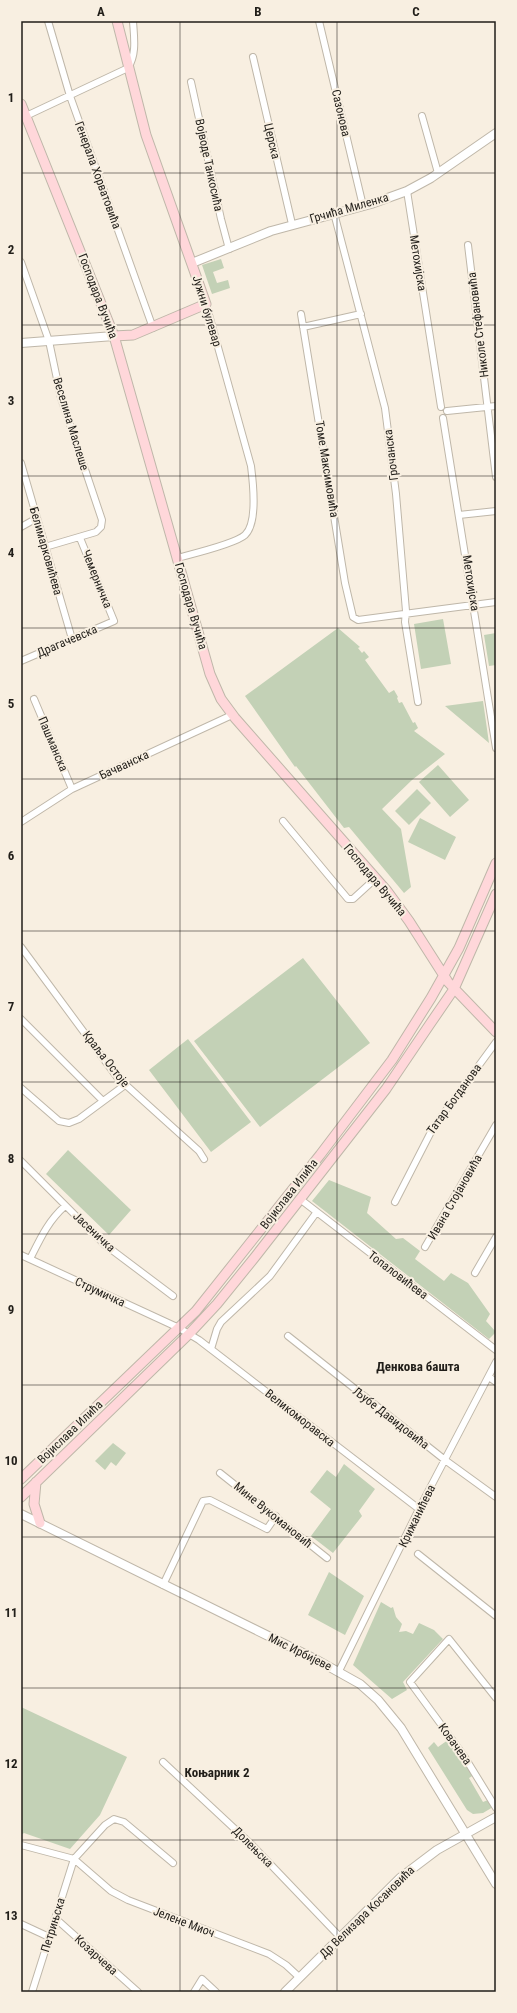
<svg xmlns="http://www.w3.org/2000/svg" width="517" height="2013" viewBox="0 0 517 2013" font-family="'Roboto Condensed',sans-serif">
  <rect width="100%" height="100%" fill="#f8efe1"/>
  <path fill="#c3d1b6" d="M 221,259 L 224,268 L 213,272 L 217,283 L 228,280 L 230,288 L 212,294 L 202,265 Z
    M 443,619 L 451,664 L 421,669 L 414,624 Z
    M 338,628 L 360,647 L 358,648 L 362,653 L 364,651 L 369,657 L 365,660 L 389,693 L 394,690 L 398,697 L 397,698 L 399,703 L 402,702 L 413,723 L 415,722 L 418,728 L 414,731 L 445,754 L 412,780 L 382,809 L 401,829 L 411,887 L 404,893 L 349,827 L 344,828 L 296,766 L 295,767 L 245,696 Z
    M 496,633 L 496,665 L 489,666 L 484,635 Z
    M 483,701 L 489,743 L 445,706 Z
    M 438,765 L 469,800 L 450,817 L 419,782 Z
    M 417,789 L 431,803 L 409,825 L 395,811 Z
    M 420,818 L 456,837 L 445,860 L 408,842 Z
    M 303,958 L 370,1043 L 260,1127 L 194,1041 Z
    M 188,1039 L 251,1122 L 211,1152 L 149,1070 Z
    M 68,1150 L 131,1210 L 109,1235 L 46,1174 Z
    M 329,1180 L 371,1197 L 367,1213 L 396,1239 L 403,1238 L 420,1251 L 415,1259 L 444,1281 L 451,1273 L 468,1283 L 490,1314 L 486,1321 L 496,1332 L 489,1339 L 312,1201 Z
    M 113,1443 L 126,1453 L 116,1466 L 111,1462 L 105,1470 L 95,1461 Z
    M 344,1464 L 375,1489 L 359,1511 L 362,1516 L 333,1553 L 311,1536 L 331,1509 L 310,1492 L 327,1470 L 336,1477 Z
    M 329,1572 L 364,1596 L 345,1635 L 308,1615 Z
    M 381,1602 L 391,1608 L 393,1607 L 396,1617 L 402,1624 L 399,1632 L 406,1631 L 413,1634 L 419,1623 L 434,1630 L 443,1639 L 403,1682 L 407,1690 L 392,1699 L 353,1665 Z
    M 21,1707 L 127,1757 L 100,1815 L 70,1849 L 24,1833 L 21,1835 Z
    M 448,1740 L 474,1775 L 469,1778 L 483,1802 L 488,1800 L 493,1807 L 483,1813 L 473,1814 L 467,1810 L 428,1748 L 434,1742 L 438,1747 Z"/>
  <g fill="none" stroke-linecap="round" stroke-linejoin="round">
    <g stroke="#bfb7a9" stroke-width="8">
      <path id="minor" d="M 48,21 L 70,96 L 153,328
        M 319,21 L 363,206
        M 253,57 L 292,224
        M 191,82 L 221,219 L 229,249
        M 26,116 L 128,68 C 137,54 134,37 133,21
        M 422,116 L 438,173
        M 407,191 L 441,407
        M 334,213 L 385,408 L 396,494 L 406,611 L 405,622 L 418,702
        M 468,245 L 496,477
        M 21,262 L 49,341 L 61,398 L 102,520 L 101,527 L 96,532 L 45,547
        M 301,314 L 345,583 L 353,617 L 358,620 L 496,602
        M 303,327 L 361,314
        M 447,411 L 496,406
        M 443,418 L 496,748
        M 21,463 L 72,639
        M 459,515 L 496,511
        M 21,527 L 37,518
        M 177,558 C 192,554 235,544 245,535 C 258,523 253,482 251,466 L 206,304
        M 21,661 L 114,621 L 80,538
        M 34,699 L 72,789
        M 283,821 L 348,899 L 353,899 L 376,878
        M 21,822 L 72,789 L 232,715
        M 21,947 L 117,1077 L 199,1151 L 204,1159
        M 21,1019 L 103,1101
        M 21,1088 L 59,1121 L 69,1123 L 79,1119 L 125,1085
        M 21,1161 L 104,1244 L 173,1296
        M 300,1199 L 496,1350
        M 395,1202 L 433,1128 L 496,1042
        M 425,1247 L 496,1125
        M 21,1255 L 179,1328 L 199,1340 L 419,1509
        M 30,1259 C 40,1239 48,1221 65,1206
        M 475,1273 L 496,1237
        M 288,1336 L 445,1460 L 496,1497
        M 211,1349 L 217,1329 L 221,1322 L 270,1276 L 316,1213
        M 489,1377 L 496,1382
        M 220,1473 L 327,1558
        M 418,1554 L 496,1616
        M 163,1585 L 203,1501 L 210,1500 L 267,1529 L 276,1516
        M 339,1671 L 419,1509 L 496,1362
        M 496,1698 L 449,1639 L 410,1682 L 464,1756 L 496,1808
        M 163,1762 L 252,1845 L 340,1937
        M 21,1845 L 74,1859 L 111,1891 L 128,1900 L 269,1954 L 286,1965 L 299,1977
        M 55,1918 L 138,1992
        M 21,1924 L 49,1937
        M 32,1992 L 74,1859 L 105,1825 L 114,1819 L 124,1822 L 173,1863
        M 194,1992 L 202,1979 L 216,1992"/>
    </g>
    <g stroke="#bfb7a9" stroke-width="10">
      <path id="tertiary" d="M 192,263 L 271,231 L 371,204 L 407,191 L 431,178 L 496,133
        M 21,343 L 114,336
        M 21,1514 L 317,1660 L 360,1684 L 378,1700 L 401,1728 L 496,1884
        M 285,1992 L 400,1878 L 437,1850 L 496,1817"/>
    </g>
    <g stroke="#bfb7a9" stroke-width="11">
      <path id="secondary" d="M 21,104 L 114,336 L 210,674 L 221,699 L 235,718 L 387,891 L 409,921 L 448,982 L 496,1032
        M 114,336 L 133,335 L 206,304 L 146,135 L 117,21
        M 21,1479 L 196,1311 L 320,1155 L 392,1060 L 431,998 L 459,948 L 496,863
        M 36,1482 L 34,1504 L 40,1523
        M 21,1497 L 190,1333 L 217,1304 L 255,1257 L 386,1089 L 430,1024 L 454,989 L 496,894"/>
    </g>
    <use href="#minor" stroke="#fff" stroke-width="6"/>
    <use href="#tertiary" stroke="#fff" stroke-width="8"/>
    <use href="#secondary" stroke="#ffd7da" stroke-width="9"/>
  </g>
  <path fill="none" stroke="#211e19" stroke-width="1" stroke-opacity="0.55" d="M 180,21 L 180,1992M 337,21 L 337,1992M 21,173 L 496,173M 21,325 L 496,325M 21,476 L 496,476M 21,628 L 496,628M 21,779 L 496,779M 21,931 L 496,931M 21,1082 L 496,1082M 21,1234 L 496,1234M 21,1385 L 496,1385M 21,1537 L 496,1537M 21,1688 L 496,1688M 21,1840 L 496,1840"/>
  <g text-anchor="middle" stroke-width="4" stroke-linejoin="round" paint-order="stroke">
    <g font-size="12" fill="#211e19" stroke="#f8efe1">
      <text transform="translate(341 113) rotate(77)" y="4">Сазонова</text>
      <text transform="translate(272 141) rotate(77)" y="4">Церска</text>
      <text transform="translate(209 165) rotate(78)" y="4">Војводе Танкосића</text>
      <text transform="translate(98 175) rotate(70)" y="4">Генерала Хорватовића</text>
      <text transform="translate(349 208) rotate(-16)" y="4">Грчића Миленка</text>
      <text transform="translate(418 263) rotate(81)" y="4">Метохијска</text>
      <text transform="translate(98 296) rotate(69)" y="4">Господара Вучића</text>
      <text transform="translate(207 311) rotate(73)" y="4">Јужни булевар</text>
      <text transform="translate(478 325) rotate(-97)" y="4">Николе Стефановића</text>
      <text transform="translate(71 424) rotate(73)" y="4">Веселина Маслеше</text>
      <text transform="translate(391 455) rotate(-97)" y="4">Грочанска</text>
      <text transform="translate(327 469) rotate(81)" y="4">Томе Максимовића</text>
      <text transform="translate(46 551) rotate(74)" y="4">Белимарковићева</text>
      <text transform="translate(97 579) rotate(68)" y="4">Чемерничка</text>
      <text transform="translate(471 583) rotate(81)" y="4">Метохијска</text>
      <text transform="translate(191 606) rotate(74)" y="4">Господара Вучића</text>
      <text transform="translate(67 641) rotate(-23)" y="4">Драгачевска</text>
      <text transform="translate(53 744) rotate(67)" y="4">Пашманска</text>
      <text transform="translate(124 765) rotate(-25)" y="4">Бачванска</text>
      <text transform="translate(375 880) rotate(50)" y="4">Господара Вучића</text>
      <text transform="translate(106 1059) rotate(52)" y="4">Краља Остоје</text>
      <text transform="translate(454 1099) rotate(-54)" y="4">Татар Богданова</text>
      <text transform="translate(289 1194) rotate(-52)" y="4">Војислава Илића</text>
      <text transform="translate(455 1197) rotate(-60)" y="4">Ивана Стојановића</text>
      <text transform="translate(94 1232) rotate(43)" y="4">Јасеничка</text>
      <text transform="translate(398 1275) rotate(37)" y="4">Топаловићева</text>
      <text transform="translate(100 1292) rotate(25)" y="4">Струмичка</text>
      <text transform="translate(300 1418) rotate(38)" y="4">Великоморавска</text>
      <text transform="translate(391 1418) rotate(38)" y="4">Љубе Давидовића</text>
      <text transform="translate(70 1432) rotate(-44)" y="4">Војислава Илића</text>
      <text transform="translate(273 1515) rotate(39)" y="4">Мине Вукомановић</text>
      <text transform="translate(417 1516) rotate(-64)" y="4">Крижанићева</text>
      <text transform="translate(300 1652) rotate(26)" y="4">Мис Ирбијеве</text>
      <text transform="translate(455 1744) rotate(54)" y="4">Ковачева</text>
      <text transform="translate(253 1847) rotate(45)" y="4">Долењска</text>
      <text transform="translate(367 1912) rotate(-44)" y="4">Др Велизара Косановића</text>
      <text transform="translate(184 1922) rotate(21)" y="4">Јелене Миоч</text>
      <text transform="translate(53 1925) rotate(-73)" y="4">Петрињска</text>
      <text transform="translate(96 1955) rotate(42)" y="4">Козарчева</text>
    </g>
    <g font-size="13" font-weight="bold" fill="#211e19" stroke="#f8efe1">
      <text x="418" y="1371">Денкова башта</text>
      <text x="217" y="1777">Коњарник 2</text>
    </g>
  </g>
  <rect width="517" height="2013" fill="none" stroke="#f8efe1" stroke-width="44"/>
  <rect x="22" y="22" width="473" height="1969" fill="none" stroke="#211e19" stroke-width="1.5"/>
  <g font-size="13" text-anchor="middle" font-weight="bold" fill="#211e19">
    <text x="101" y="16">A</text>
    <text x="258" y="16">B</text>
    <text x="416" y="16">C</text>
    <text x="11" y="102">1</text>
    <text x="11" y="254">2</text>
    <text x="11" y="405">3</text>
    <text x="11" y="557">4</text>
    <text x="11" y="708">5</text>
    <text x="11" y="860">6</text>
    <text x="11" y="1011">7</text>
    <text x="11" y="1163">8</text>
    <text x="11" y="1314">9</text>
    <text x="11" y="1465">10</text>
    <text x="11" y="1617">11</text>
    <text x="11" y="1768">12</text>
    <text x="11" y="1920">13</text>
  </g>
</svg>
